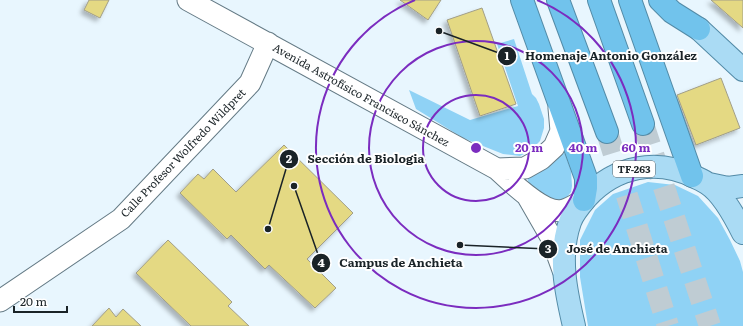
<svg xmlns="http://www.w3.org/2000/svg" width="743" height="326" viewBox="0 0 743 326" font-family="Literata,serif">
  <defs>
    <filter id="shadow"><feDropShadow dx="-3.5" dy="3.5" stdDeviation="2" flood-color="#0004"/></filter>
  </defs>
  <rect width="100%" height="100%" fill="#e8f6fe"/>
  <path fill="#8fd2f5" d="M 514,39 L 532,94 L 536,98 L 539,104 L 544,119 L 544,128 L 540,141 L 530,151 L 520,156 L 503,154 L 463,138 L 416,109 L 409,90 L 470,120 L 518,106 L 497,44 Z
    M 563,151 L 565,154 L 571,171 L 572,186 L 571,192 L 567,197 L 560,201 L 546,198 L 529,184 L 527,177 L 540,172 Z
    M 648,182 L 675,185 L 698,196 L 718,218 L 730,240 L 740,261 L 743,272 L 743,326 L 588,326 L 580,277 L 580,240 L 595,210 L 613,194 Z"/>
  <path fill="#e4d983" stroke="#a19e88" filter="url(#shadow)" d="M 89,0 L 109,0 L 100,18 L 84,10 Z
    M 400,0 L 441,0 L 428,20 Z
    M 711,0 L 743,0 L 743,28 Z
    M 482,8 L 516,104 L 480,116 L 447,20 Z
    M 721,78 L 740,128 L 696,145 L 677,95 Z
    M 284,145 L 353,213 L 307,259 L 336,288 L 315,308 L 269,265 L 265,269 L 231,235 L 227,239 L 180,193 L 198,174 L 204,179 L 213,169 L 236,192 Z
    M 168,240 L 232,302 L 228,306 L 249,326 L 191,326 L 136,273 Z
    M 109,308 L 116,317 L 123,309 L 141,326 L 92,326 Z"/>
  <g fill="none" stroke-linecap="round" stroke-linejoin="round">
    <path stroke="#bfccd3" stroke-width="22" stroke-dasharray="22 11" stroke-linecap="butt" d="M 643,124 L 710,326
      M 607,132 L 668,326"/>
    <g stroke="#647a85" stroke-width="23">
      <path id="minor" d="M 188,0 L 497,169 C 510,181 545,216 564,210 C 571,208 578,203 584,200
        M 497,169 L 525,168 L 541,159 L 554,147 L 561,131 L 559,108
        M 528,197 L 551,237 L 563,270
        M 0,301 L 121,219 L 250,83 L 268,43"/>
    </g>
    <g stroke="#538ba7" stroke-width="24">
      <path id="major" d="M 699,29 L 743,70
        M 709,184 L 728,188 L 743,186
        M 574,326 C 566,292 558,256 570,222 C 573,213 581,204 587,197 C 616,166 657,158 695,177 C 699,179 704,181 708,184 C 722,193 736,219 743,233"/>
    </g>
    <g stroke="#538ba7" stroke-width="24">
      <path id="highway" d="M 522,0 L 586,178 L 586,188 L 584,200
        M 558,0 L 607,132
        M 599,0 L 643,124
        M 630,0 L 692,176
        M 660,0 L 672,12 L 699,29"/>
    </g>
    <use href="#minor" stroke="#fff" stroke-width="21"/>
    <use href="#major" stroke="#aadbf4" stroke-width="22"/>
    <use href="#highway" stroke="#71c3ec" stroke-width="22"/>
  </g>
  <g fill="none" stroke="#7b2cbf" stroke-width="2">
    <circle cx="476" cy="148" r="53"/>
    <circle cx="476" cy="148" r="107"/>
    <path d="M537 0A160 160 0 1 1 415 0"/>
  </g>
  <g text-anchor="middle" stroke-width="4" stroke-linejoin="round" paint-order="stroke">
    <rect fill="#fff" stroke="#5f6568" stroke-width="1" x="613" y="161" width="42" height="16" rx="3"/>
    <g font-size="10" font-weight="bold" fill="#1a2327">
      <text x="634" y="173">TF-263</text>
    </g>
    <g font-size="11" fill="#1a2327" stroke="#fff">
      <text transform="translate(361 95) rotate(29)" y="4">Avenida Astrofísico Francisco Sánchez</text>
      <text transform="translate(183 153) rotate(-46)" y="4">Calle Profesor Wolfredo Wildpret</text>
    </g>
  </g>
  <circle cx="476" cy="148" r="6" fill="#7b2cbf" stroke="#fff" stroke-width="2"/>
  <g font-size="12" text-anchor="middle" font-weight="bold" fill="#7b2cbf" stroke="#fff" stroke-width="4" stroke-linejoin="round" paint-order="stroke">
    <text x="529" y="152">20 m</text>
    <text x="583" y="152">40 m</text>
    <text x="636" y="152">60 m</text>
  </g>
  <path fill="none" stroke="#1a2327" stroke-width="1.5" d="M439 31L507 56M268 229L289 159M460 245L548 249M294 186L321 263"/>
  <g fill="#1a2327" stroke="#fff" stroke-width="1.5">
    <circle cx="439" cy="31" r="4"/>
    <circle cx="268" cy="229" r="4"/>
    <circle cx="460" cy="245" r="4"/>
    <circle cx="294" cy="186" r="4"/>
    <circle cx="507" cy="56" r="10"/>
    <circle cx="289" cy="159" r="10"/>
    <circle cx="548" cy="249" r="10"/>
    <circle cx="321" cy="263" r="10"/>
  </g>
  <g font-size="12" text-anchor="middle" font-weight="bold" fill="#fff">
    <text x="507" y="60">1</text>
    <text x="289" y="163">2</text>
    <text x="548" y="253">3</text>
    <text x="321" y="267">4</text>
  </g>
  <g font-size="12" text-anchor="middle" font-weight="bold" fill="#1a2327" stroke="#fff" stroke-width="4" stroke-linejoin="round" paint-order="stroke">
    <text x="611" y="60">Homenaje Antonio González</text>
    <text x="366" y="163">Sección de Biologia</text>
    <text x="617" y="253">José de Anchieta</text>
    <text x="401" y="267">Campus de Anchieta</text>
  </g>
  <path d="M14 306v6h53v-6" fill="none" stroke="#1a2327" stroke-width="2"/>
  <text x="20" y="306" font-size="12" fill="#1a2327" stroke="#ffffff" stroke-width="3" paint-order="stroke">20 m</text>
</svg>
